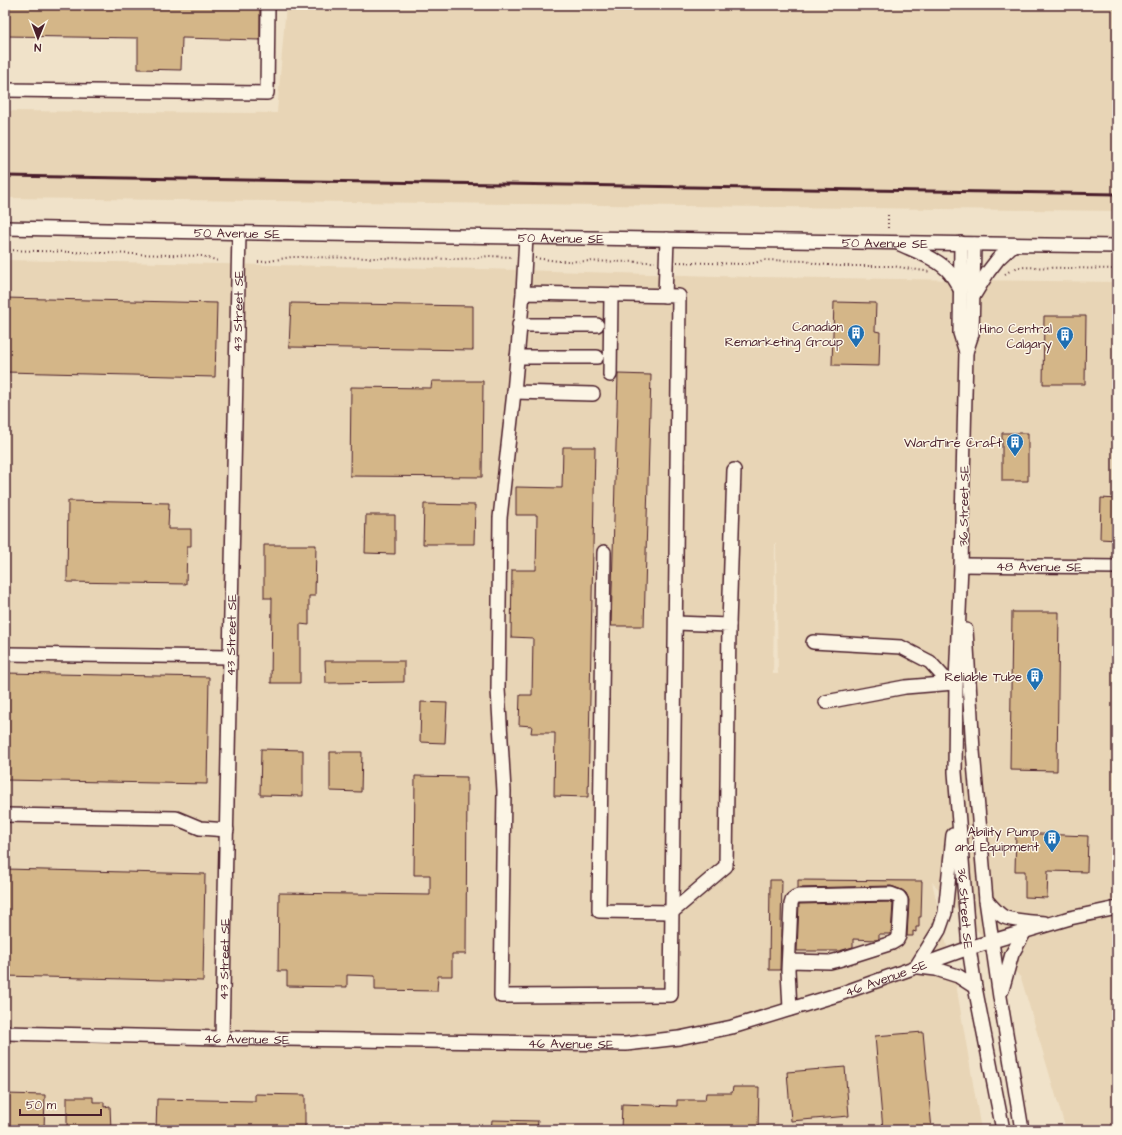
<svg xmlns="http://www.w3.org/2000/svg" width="1122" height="1135" viewBox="0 0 1122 1135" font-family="'Architects Daughter',sans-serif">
  <rect width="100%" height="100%" fill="#f0e2c9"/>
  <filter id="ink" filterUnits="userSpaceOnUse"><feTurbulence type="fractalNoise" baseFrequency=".025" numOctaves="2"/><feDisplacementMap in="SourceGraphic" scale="8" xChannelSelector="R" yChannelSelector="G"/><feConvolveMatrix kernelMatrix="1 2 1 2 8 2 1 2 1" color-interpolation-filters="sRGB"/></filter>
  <g filter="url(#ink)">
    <path fill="#e8d5b6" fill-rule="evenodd" d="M 286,5 L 1117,5 L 1117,211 L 5,198 L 5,111 L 277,113 Z
      M 5,260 L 483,269 L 749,277 L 1117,282 L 1117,1130 L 1066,1130 L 1021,978 L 932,882 L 957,990 L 981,1130 L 5,1130 ZM 775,544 L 776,544 L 778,674 L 773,674 Z"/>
    <path fill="#d4b688" stroke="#4a1f2b" d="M 5,5 L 260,5 L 260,40 L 182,38 L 181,70 L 138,69 L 138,38 L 5,36 Z
      M 5,298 L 217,303 L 215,377 L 5,372 Z
      M 834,302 L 876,303 L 875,331 L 880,332 L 879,366 L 832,365 Z
      M 291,303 L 473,306 L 473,350 L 289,347 Z
      M 1044,316 L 1086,316 L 1085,384 L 1043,384 Z
      M 618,374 L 651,375 L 644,626 L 611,626 Z
      M 432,381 L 483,381 L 482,477 L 350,476 L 351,387 L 431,388 Z
      M 1002,433 L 1028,433 L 1028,481 L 1002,481 Z
      M 563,447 L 595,447 L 588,797 L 554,796 L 555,733 L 531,733 L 532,726 L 519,725 L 520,695 L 532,695 L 533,638 L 511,637 L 512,570 L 536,570 L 537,515 L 516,515 L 516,487 L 562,488 Z
      M 1101,498 L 1117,499 L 1117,540 L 1100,539 Z
      M 68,501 L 169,503 L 168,529 L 191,529 L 191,546 L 187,546 L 186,584 L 67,582 Z
      M 424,504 L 475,505 L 474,544 L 423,544 Z
      M 366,515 L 395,515 L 395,554 L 365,553 Z
      M 264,545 L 316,545 L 315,596 L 309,596 L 309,625 L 300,624 L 300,683 L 271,683 L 272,598 L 264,598 Z
      M 1012,612 L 1059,612 L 1057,771 L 1010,770 Z
      M 325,661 L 404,661 L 404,682 L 326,683 Z
      M 5,673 L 209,677 L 207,784 L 5,780 Z
      M 421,702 L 447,703 L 445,743 L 420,742 Z
      M 261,749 L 303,750 L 303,796 L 260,795 Z
      M 330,752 L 362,752 L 361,792 L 330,791 Z
      M 415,776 L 467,777 L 466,954 L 452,954 L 452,976 L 438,976 L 437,991 L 375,990 L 375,976 L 347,975 L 347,987 L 287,986 L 287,971 L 278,971 L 279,893 L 430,895 L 430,875 L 414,875 Z
      M 1016,833 L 1088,836 L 1087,872 L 1048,871 L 1047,898 L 1025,897 L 1025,871 L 1015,871 Z
      M 5,869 L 205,874 L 203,981 L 5,976 Z
      M 770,880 L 782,880 L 780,970 L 769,970 Z
      M 798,880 L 922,881 L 921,917 L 919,917 L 919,927 L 916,927 L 916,932 L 913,931 L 913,936 L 907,936 L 909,900 L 906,893 L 902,890 L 891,886 L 798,888 Z
      M 890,902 L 893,903 L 891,934 L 879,934 L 879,939 L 876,940 L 853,939 L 853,947 L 839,951 L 797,951 L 799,904 Z
      M 923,1032 L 932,1130 L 883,1130 L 875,1036 Z
      M 845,1067 L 849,1116 L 791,1121 L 787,1072 Z
      M 733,1087 L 759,1087 L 758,1130 L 621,1130 L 622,1104 L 677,1106 L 677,1100 L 705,1100 L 706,1093 L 732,1093 Z
      M 5,1094 L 45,1095 L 44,1130 L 5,1130 Z
      M 255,1094 L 305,1095 L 305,1130 L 156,1130 L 157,1099 L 255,1101 Z
      M 67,1097 L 93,1097 L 93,1102 L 104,1102 L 104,1107 L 110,1106 L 111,1130 L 67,1130 Z
      M 492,1120 L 538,1121 L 537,1130 L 491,1130 Z"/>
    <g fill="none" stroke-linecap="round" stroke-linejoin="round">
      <g stroke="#4a1f2b" stroke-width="16">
        <g id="minor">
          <path d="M 5,90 L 267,93 L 268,5"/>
          <path id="s1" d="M 5,228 L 259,233 L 1117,246"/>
          <path d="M 961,243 L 960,333 L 966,352"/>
          <path d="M 900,244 C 915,251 939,259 950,273 C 954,278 957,284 960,289"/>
          <path id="s2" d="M 974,244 L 972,334 L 966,352 L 961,565 L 956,682 L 955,772 L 969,948 L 975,987 L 1003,1130"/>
          <path d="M 523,293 L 679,296 L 671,995 L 501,996 L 504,791 L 498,689 L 500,518 L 514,392 L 523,293 L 526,237"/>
          <path d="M 974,295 L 988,272 L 998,259 L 1013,245"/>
          <path d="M 665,296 L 667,239"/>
          <path d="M 519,325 L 597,325"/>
          <path d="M 517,357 L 597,357"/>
          <path d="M 610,375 L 611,295"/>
          <path d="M 514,392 L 593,394"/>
          <path d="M 604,552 L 599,911 L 672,912 L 726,866 L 729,625 L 676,623"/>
          <path id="s3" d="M 961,565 L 1117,567"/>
          <path d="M 729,625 L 734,470"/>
          <path d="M 966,630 L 973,751 L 986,900 L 1000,997 L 1022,1130"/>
          <path d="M 813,642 L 901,647 L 930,662 L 949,683"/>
          <path d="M 5,654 L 230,657"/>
          <path d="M 826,702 L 905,687 L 954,683"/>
          <path d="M 5,815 L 176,818 L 200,828 L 227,830"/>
          <path d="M 986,900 C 992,906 997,913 1004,917 C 1013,921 1035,922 1045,923"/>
          <path d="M 789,961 L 830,962 L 838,960 L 892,943 L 897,940 L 899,936 L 901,904 L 901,900 L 899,897 L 891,894 L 798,896 C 794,897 792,899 791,904 L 788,970 L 790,1009"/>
          <path d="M 916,967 L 939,930 L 945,913 L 953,835"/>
          <path d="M 919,967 L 936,969 L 958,976 L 975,987"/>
          <path d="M 1002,990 L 1012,954 L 1025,931"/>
          <path id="s4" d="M 5,1033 L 222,1038 L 626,1044 L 679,1038 L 732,1027 L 840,994 L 969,948 L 1070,918 L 1117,908"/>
          <path id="s5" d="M 222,1038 L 239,233"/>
        </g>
      </g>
      <path stroke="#4a1f2b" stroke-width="2" stroke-dasharray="1 3" stroke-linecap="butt" d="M 888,228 L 888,214
        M 5,250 L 202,256 L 219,261
        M 535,258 L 558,261 L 655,262
        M 258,262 C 270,262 281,258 293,257 L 456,259 L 478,258 L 488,256 L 513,257
        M 677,262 L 742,264 L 755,263 L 763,260 L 806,261 L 817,264 L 840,266 L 892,266 L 931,272
        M 1005,274 L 1010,271 L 1018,267 L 1117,269"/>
      <use href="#minor" stroke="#fcf5e5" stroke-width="13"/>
      <path stroke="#4a1f2b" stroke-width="3" d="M 5,176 L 1117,194"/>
    </g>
  </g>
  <defs>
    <g id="building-pin" transform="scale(0.9)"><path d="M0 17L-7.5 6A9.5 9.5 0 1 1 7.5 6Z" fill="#1f6fb2" stroke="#fcf5e5"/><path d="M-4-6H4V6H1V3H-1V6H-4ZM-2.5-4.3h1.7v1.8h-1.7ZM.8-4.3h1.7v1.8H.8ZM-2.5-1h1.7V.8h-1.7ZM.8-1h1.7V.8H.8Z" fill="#fff"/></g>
  </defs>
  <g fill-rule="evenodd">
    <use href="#building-pin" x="856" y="333"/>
    <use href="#building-pin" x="1065" y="335"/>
    <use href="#building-pin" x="1015" y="442"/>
    <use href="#building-pin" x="1035" y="676"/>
    <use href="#building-pin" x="1052" y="838"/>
  </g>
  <g text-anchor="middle" stroke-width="3" stroke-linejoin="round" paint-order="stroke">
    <g font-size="13" fill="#4a1f2b" stroke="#fcf5e5">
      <text dy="5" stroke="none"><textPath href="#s1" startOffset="232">50 Avenue SE</textPath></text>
      <text dy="5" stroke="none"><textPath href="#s1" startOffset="556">50 Avenue SE</textPath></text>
      <text dy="5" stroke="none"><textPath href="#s1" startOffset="880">50 Avenue SE</textPath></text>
      <text dy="5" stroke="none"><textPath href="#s5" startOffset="727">43 Street SE</textPath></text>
      <text transform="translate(963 506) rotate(-89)" y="5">36 Street SE</text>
      <text dy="5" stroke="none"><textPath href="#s3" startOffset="78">48 Avenue SE</textPath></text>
      <text dy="5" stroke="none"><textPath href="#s5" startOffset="403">43 Street SE</textPath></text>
      <text dy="5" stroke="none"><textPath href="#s2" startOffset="666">36 Street SE</textPath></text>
      <text dy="5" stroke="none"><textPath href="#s5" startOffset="79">43 Street SE</textPath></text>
      <text dy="5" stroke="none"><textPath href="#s4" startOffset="890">46 Avenue SE</textPath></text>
      <text dy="5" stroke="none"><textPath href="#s4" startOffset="242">46 Avenue SE</textPath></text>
      <text dy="5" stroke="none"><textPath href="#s4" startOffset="566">46 Avenue SE</textPath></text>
    </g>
    <g font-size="13" fill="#4a1f2b" stroke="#fcf5e5" text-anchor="end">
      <text x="843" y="331">Canadian<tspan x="843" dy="15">Remarketing Group</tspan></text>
      <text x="1052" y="333">Hino Central<tspan x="1052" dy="15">Calgary</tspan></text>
      <text x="1002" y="447">WardTire Craft</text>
      <text x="1022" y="681">Reliable Tube</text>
      <text x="1039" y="836">Ability Pump<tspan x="1039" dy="15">and Equipment</tspan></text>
    </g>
  </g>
  <rect width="1122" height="1135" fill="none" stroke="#fcf5e5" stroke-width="20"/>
  <rect x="10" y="10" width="1102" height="1115" fill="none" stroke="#4a1f2b" stroke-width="1.5" filter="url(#ink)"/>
  <g transform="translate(38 38) rotate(181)" stroke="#fcf5e5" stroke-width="3" paint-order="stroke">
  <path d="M0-3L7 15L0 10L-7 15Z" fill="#4a1f2b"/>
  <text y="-6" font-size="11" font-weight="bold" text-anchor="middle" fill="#4a1f2b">N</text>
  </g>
  <path d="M20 1109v6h81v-6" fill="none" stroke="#4a1f2b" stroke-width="2"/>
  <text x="26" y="1109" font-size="12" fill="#4a1f2b" stroke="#fcf5e5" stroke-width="3" paint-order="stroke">50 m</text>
</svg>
